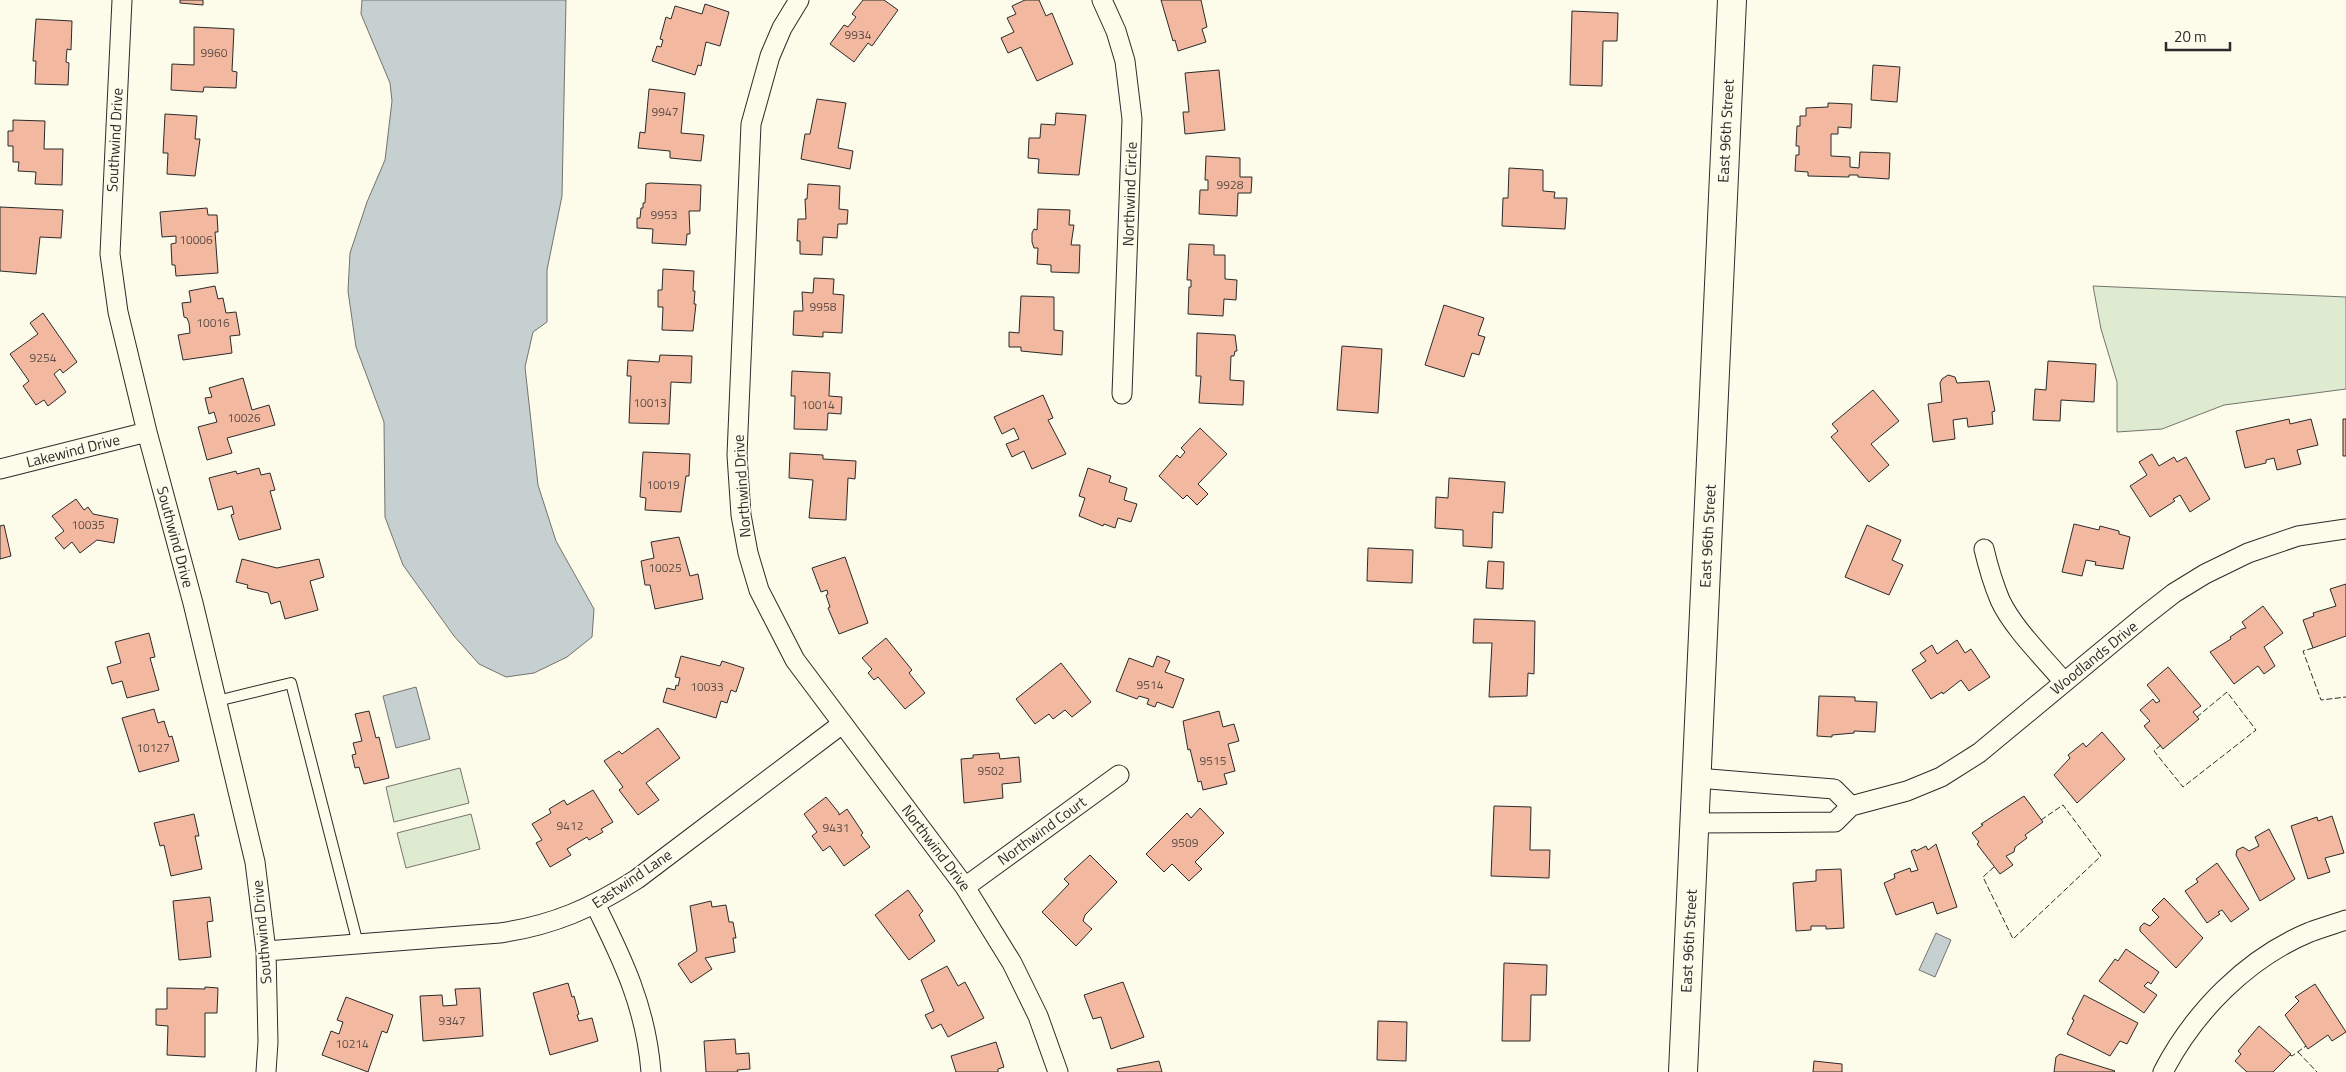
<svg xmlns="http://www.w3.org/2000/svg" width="2346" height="1072" viewBox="0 0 2346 1072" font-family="'Titillium Web',sans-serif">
  <rect width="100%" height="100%" fill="#fdfbea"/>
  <path fill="#deebd1" stroke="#74746e" d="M 2093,286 L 2346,297 L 2346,389 L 2224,405 L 2162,429 L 2117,432 L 2117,382 L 2101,329 Z
    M 460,768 L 469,803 L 394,822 L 386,787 Z
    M 471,814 L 480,849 L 406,868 L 397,833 Z"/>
  <path fill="#c7d0d0" stroke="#74746e" d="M 362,0 L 566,0 L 562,196 L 547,270 L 547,322 L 533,332 L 525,367 L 538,485 L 556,541 L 594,609 L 592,637 L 567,657 L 534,673 L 506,677 L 479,664 L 454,636 L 403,565 L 385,517 L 384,422 L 356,347 L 348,291 L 350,253 L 367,202 L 385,160 L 392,101 L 390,83 L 361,14 Z
    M 416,687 L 430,739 L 396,748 L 383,696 Z
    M 1936,933 L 1951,940 L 1935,977 L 1919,970 Z"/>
  <path fill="#f2b8a0" stroke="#2b2b2b" d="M 180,0 L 203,0 L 203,5 L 180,3 Z
    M 863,0 L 884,0 L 898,10 L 872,46 L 868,43 L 854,62 L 830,44 L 844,25 L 848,27 L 856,17 L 852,14 Z
    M 1025,0 L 1039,0 L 1046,16 L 1052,13 L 1073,64 L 1037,81 L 1021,47 L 1008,53 L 1001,38 L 1014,32 L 1007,18 L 1016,14 L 1012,6 Z
    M 1161,0 L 1201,0 L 1207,27 L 1202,29 L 1206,42 L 1178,51 L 1175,40 L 1173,41 Z
    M 705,4 L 729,12 L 720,46 L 706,42 L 701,66 L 698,65 L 695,75 L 652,61 L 657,46 L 661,47 L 663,40 L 660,39 L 666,17 L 671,19 L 675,6 L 702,14 Z
    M 1572,11 L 1618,13 L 1617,41 L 1603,41 L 1602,86 L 1570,85 Z
    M 36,19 L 72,21 L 71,50 L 67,49 L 66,62 L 69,63 L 68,85 L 35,84 L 36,61 L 33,61 Z
    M 194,27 L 234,29 L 232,71 L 237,72 L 236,88 L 204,87 L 203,92 L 171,90 L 172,64 L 194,65 Z
    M 1873,65 L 1900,67 L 1897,102 L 1871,100 Z
    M 1219,70 L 1225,130 L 1185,134 L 1183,112 L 1189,112 L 1185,73 Z
    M 649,89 L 685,93 L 681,133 L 704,135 L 701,161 L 670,158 L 670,151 L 638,148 L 640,132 L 645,133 Z
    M 817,99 L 846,103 L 838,148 L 853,151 L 850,169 L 801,159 L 805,134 L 810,134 Z
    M 1828,103 L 1852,104 L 1851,128 L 1838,127 L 1838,134 L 1831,134 L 1831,156 L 1850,157 L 1850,167 L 1859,168 L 1860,152 L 1890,153 L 1889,179 L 1858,177 L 1858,175 L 1849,175 L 1849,177 L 1808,176 L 1808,172 L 1795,171 L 1796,155 L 1799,155 L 1799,146 L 1796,146 L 1797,126 L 1800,126 L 1800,116 L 1806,116 L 1806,108 L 1828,107 Z
    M 1056,113 L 1086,115 L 1079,175 L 1038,173 L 1039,159 L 1028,158 L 1029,138 L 1040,138 L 1041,124 L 1055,125 Z
    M 165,114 L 197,116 L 195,139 L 200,139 L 195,176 L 167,174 L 168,153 L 163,153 Z
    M 13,120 L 45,121 L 44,149 L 63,149 L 62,185 L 35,184 L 36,172 L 18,171 L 19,162 L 13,162 L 13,146 L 8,146 L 8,131 L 13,131 Z
    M 1206,156 L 1240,158 L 1240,177 L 1252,177 L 1251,193 L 1238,193 L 1237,216 L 1199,214 L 1200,190 L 1208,190 L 1208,180 L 1205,180 Z
    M 1509,168 L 1543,170 L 1543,191 L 1555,192 L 1554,198 L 1567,198 L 1565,229 L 1502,226 L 1503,198 L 1508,198 Z
    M 650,183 L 701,185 L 700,211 L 689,211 L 690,234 L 687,234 L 686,245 L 652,243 L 653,229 L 637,228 L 637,218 L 640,218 L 641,208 L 643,208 L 643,203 L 645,203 L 646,184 Z
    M 808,184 L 840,186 L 839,209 L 848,210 L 847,224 L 838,224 L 837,238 L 823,237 L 822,255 L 800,254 L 800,241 L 797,241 L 798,219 L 806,219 L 805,199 L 807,199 Z
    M 0,207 L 63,210 L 61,238 L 40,237 L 36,274 L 0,271 Z
    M 207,208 L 208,215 L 217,215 L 218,232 L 215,232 L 218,273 L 176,276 L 175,265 L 172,265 L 171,244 L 176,243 L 176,236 L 162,237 L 160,212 Z
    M 1038,209 L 1070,210 L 1069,225 L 1074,225 L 1071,245 L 1080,245 L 1079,273 L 1051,272 L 1051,265 L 1037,264 L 1038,248 L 1034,248 L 1032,242 L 1032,233 L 1034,229 L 1037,230 Z
    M 1189,244 L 1214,245 L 1214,255 L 1225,255 L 1225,279 L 1237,280 L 1236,300 L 1224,299 L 1223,316 L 1188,314 L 1189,287 L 1191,287 L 1191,280 L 1187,280 Z
    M 663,269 L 694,271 L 693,291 L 695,291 L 694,304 L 696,304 L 693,331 L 662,330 L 663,307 L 658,307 L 658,290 L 662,290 Z
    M 814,278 L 834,279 L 833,294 L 844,295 L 842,333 L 823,332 L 823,337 L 793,335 L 794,311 L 803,311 L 802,292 L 813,293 Z
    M 215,286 L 218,299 L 223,298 L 226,313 L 236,312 L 240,335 L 230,336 L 232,353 L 183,360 L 178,335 L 190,333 L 189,323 L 187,318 L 184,317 L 182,303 L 191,302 L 189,291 Z
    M 1021,296 L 1054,297 L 1054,330 L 1063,331 L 1062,355 L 1021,351 L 1021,347 L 1009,347 L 1009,332 L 1019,333 Z
    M 1444,305 L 1484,318 L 1478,335 L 1485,337 L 1479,355 L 1472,353 L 1464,377 L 1425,365 Z
    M 43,313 L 77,362 L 63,373 L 60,369 L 54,374 L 66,392 L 48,406 L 44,400 L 36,405 L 23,386 L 29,381 L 10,354 L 38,334 L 30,323 Z
    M 1197,333 L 1235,335 L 1237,351 L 1235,351 L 1234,356 L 1231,356 L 1230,380 L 1244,381 L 1243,405 L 1199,403 L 1201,376 L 1196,376 Z
    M 1342,346 L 1382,349 L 1378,413 L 1337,410 Z
    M 660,355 L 692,356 L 691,383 L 671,382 L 669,424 L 629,423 L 631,376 L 627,376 L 628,360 L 659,362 Z
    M 2048,361 L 2096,364 L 2094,402 L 2061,400 L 2060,421 L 2033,420 L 2035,389 L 2046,390 Z
    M 792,371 L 830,373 L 829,396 L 842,397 L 841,414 L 828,413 L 827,430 L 794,429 L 795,396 L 791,396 Z
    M 1948,375 L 1955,377 L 1957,383 L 1989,381 L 1995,411 L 1992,412 L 1993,424 L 1968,427 L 1967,418 L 1953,420 L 1955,439 L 1933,442 L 1928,404 L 1942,402 L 1940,383 L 1942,379 Z
    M 243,378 L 252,410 L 269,405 L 275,425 L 227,438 L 232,453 L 207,460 L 198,427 L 217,422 L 214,412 L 209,414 L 205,398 L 212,397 L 209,388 Z
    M 1873,390 L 1899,421 L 1871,444 L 1889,465 L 1869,482 L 1831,437 L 1838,431 L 1832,424 Z
    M 1043,395 L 1053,418 L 1048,420 L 1066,454 L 1032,469 L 1024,451 L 1012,457 L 1006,444 L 1019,439 L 1014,428 L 1002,434 L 994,417 Z
    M 2289,419 L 2290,424 L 2311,419 L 2318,445 L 2297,450 L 2301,464 L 2277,470 L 2274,458 L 2266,460 L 2266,463 L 2245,468 L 2236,431 Z
    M 2343,419 L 2346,419 L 2346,456 L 2343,456 Z
    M 1200,428 L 1227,454 L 1198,484 L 1208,494 L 1197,505 L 1187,495 L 1183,499 L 1159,476 L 1177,455 L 1180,458 L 1185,452 L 1181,448 Z
    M 643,452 L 690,454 L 689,476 L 686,476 L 681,512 L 645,510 L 646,498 L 640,497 Z
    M 790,453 L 823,455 L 823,459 L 856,461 L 855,479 L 848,478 L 846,520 L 809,518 L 813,480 L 789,478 Z
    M 2152,454 L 2159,466 L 2174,457 L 2177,462 L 2186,457 L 2210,499 L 2190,512 L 2180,495 L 2173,499 L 2175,501 L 2150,517 L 2130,486 L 2147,475 L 2139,462 Z
    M 259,468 L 261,475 L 270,473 L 275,490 L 270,491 L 281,529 L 239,540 L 231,515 L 234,514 L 232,506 L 218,510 L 209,478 L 236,471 L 237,474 Z
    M 1088,468 L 1111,476 L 1109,482 L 1127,488 L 1124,500 L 1137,504 L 1131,522 L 1118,518 L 1115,528 L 1104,524 L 1103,526 L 1079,516 L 1085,498 L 1079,496 Z
    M 1449,478 L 1505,482 L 1503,513 L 1493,512 L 1492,548 L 1463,546 L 1463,530 L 1435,528 L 1436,497 L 1448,498 Z
    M 76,499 L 84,510 L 88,507 L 93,514 L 118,519 L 114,543 L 97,540 L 80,553 L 72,542 L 64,549 L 55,538 L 64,531 L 52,516 Z
    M 2074,524 L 2099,530 L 2100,526 L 2119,531 L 2119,534 L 2130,537 L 2123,569 L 2095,565 L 2096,562 L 2086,560 L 2082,576 L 2062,572 Z
    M 4,525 L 11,556 L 0,559 L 0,526 Z
    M 1867,525 L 1901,540 L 1892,560 L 1903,565 L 1889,595 L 1845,577 Z
    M 679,537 L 690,576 L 698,574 L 703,599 L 655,609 L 650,585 L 645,585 L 641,561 L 654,558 L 651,542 Z
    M 1368,548 L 1413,550 L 1412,583 L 1367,581 Z
    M 845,557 L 868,623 L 839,634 L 828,608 L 830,607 L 826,595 L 828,594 L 827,590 L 821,592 L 812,568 Z
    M 242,559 L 277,568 L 319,559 L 324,577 L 310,581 L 318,610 L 285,619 L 280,601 L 271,604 L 268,593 L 247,588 L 248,585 L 236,582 Z
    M 1488,561 L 1504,562 L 1503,589 L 1486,588 Z
    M 2346,584 L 2346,636 L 2313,648 L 2303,620 L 2314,616 L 2313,613 L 2336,606 L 2330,589 Z
    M 2263,606 L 2283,633 L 2264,647 L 2275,666 L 2264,674 L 2258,666 L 2234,684 L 2210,652 L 2231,639 L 2230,637 L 2242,629 L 2246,628 L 2242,622 Z
    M 1474,619 L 1535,621 L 1534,674 L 1528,673 L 1527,696 L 1489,697 L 1492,643 L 1473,643 Z
    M 149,633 L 155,657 L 150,658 L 159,690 L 127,698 L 122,681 L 112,684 L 107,667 L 121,663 L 115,642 Z
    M 886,638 L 912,670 L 909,673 L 925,693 L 905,709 L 878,677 L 874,680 L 868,673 L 872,669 L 862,658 Z
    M 1957,640 L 1965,653 L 1971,649 L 1990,677 L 1969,691 L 1961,680 L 1943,694 L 1942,692 L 1931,699 L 1912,670 L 1926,661 L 1920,653 L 1932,645 L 1937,654 Z
    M 681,656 L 720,666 L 722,661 L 744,668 L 736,692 L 731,690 L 727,703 L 721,701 L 716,718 L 663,702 L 667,688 L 675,690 L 676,685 L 678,686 L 680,678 L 675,677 Z
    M 1157,656 L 1170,661 L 1165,672 L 1184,679 L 1173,708 L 1157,702 L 1155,707 L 1147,704 L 1149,699 L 1139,696 L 1137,699 L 1116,691 L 1129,658 L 1153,667 Z
    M 1061,663 L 1091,702 L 1072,717 L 1065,710 L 1053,719 L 1049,714 L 1035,724 L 1016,699 Z
    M 2168,667 L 2201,706 L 2193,712 L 2199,719 L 2163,749 L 2144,726 L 2150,721 L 2140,710 L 2153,699 L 2156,703 L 2160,701 L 2147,685 Z
    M 1819,696 L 1855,697 L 1855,701 L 1877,702 L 1875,732 L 1854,731 L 1854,733 L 1832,735 L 1832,737 L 1817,736 Z
    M 154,709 L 158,723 L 164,721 L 169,737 L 172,736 L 179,761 L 139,772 L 122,718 Z
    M 369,711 L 376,738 L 379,737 L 389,778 L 364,784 L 359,767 L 355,768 L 352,755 L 356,754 L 353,743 L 362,741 L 355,714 Z
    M 1219,711 L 1223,727 L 1234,724 L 1239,741 L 1228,744 L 1235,771 L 1224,774 L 1227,784 L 1203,790 L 1201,781 L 1198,782 L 1190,749 L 1188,750 L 1183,721 Z
    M 658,728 L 680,758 L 646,783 L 659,800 L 638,815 L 619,790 L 623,787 L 604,761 L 619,751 L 622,754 Z
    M 2102,732 L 2125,759 L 2077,803 L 2054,775 L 2070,758 L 2068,755 L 2083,743 L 2086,747 Z
    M 999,753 L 1000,759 L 1019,757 L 1021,782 L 1002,784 L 1003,798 L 964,803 L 961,759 L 973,758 L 973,755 Z
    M 593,790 L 613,822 L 601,829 L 603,832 L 589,840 L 587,837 L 567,849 L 571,855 L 550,867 L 536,843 L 542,840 L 532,824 L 551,813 L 549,809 L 564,800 L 567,805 Z
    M 2024,796 L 2043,822 L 2025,835 L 2027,838 L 2015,847 L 2014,852 L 2006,856 L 2013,865 L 2000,874 L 1977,844 L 1979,842 L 1972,833 L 1983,825 L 1981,824 Z
    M 826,797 L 839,813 L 839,815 L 847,809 L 863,833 L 861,835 L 870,847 L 844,866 L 830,846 L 823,851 L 812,836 L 817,832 L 804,814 Z
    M 1494,806 L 1531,807 L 1530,850 L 1550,850 L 1549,878 L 1491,876 Z
    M 1200,808 L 1224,833 L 1195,862 L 1202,869 L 1189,881 L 1172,864 L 1164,872 L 1146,854 L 1187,813 L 1191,818 Z
    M 194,814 L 199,836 L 195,836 L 202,869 L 171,876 L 164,845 L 160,846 L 154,823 Z
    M 2332,816 L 2344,853 L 2325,858 L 2330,872 L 2308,879 L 2291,826 L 2317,817 L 2318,821 Z
    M 2269,829 L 2295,879 L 2260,901 L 2236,855 L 2237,850 L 2243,847 L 2249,851 L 2259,846 L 2255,837 Z
    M 1936,844 L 1957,907 L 1937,914 L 1933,902 L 1896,915 L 1884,883 L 1895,878 L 1894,874 L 1910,868 L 1911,872 L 1918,870 L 1911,851 L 1915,849 L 1916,851 L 1926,846 L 1928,850 Z
    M 1090,855 L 1117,882 L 1085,915 L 1083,921 L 1092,929 L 1076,946 L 1042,912 L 1069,884 L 1064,879 Z
    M 2217,863 L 2249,909 L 2231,922 L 2222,910 L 2218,912 L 2220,914 L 2207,923 L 2185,891 L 2198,882 L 2196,879 Z
    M 1841,869 L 1844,928 L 1826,929 L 1826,926 L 1811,926 L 1811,930 L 1796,931 L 1793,883 L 1816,881 L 1816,870 Z
    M 908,890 L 923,911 L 919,915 L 935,941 L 909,960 L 875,915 Z
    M 210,897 L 213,921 L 207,922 L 211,957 L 179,960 L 173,901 Z
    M 2164,898 L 2203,938 L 2176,968 L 2140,931 L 2140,927 L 2144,923 L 2150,926 L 2159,917 L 2152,910 Z
    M 711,901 L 712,907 L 726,905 L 729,922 L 733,922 L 736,938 L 733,938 L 735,952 L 705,958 L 712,969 L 691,983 L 678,964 L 697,951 L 690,906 Z
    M 2126,949 L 2159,972 L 2151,984 L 2148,982 L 2144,986 L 2157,995 L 2144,1013 L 2099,981 L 2115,959 L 2118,961 Z
    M 1504,963 L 1547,965 L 1546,995 L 1531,995 L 1530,1041 L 1502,1041 Z
    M 947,966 L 958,986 L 965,982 L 984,1018 L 948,1037 L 941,1024 L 932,1029 L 925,1015 L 934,1011 L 921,980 Z
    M 1123,982 L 1144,1037 L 1111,1049 L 1101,1017 L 1093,1019 L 1084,995 Z
    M 568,983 L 572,997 L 574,996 L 579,1014 L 577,1015 L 579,1021 L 592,1018 L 598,1041 L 550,1055 L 533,993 Z
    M 2315,984 L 2346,1032 L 2332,1041 L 2328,1035 L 2308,1049 L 2285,1015 L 2299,1001 L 2295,997 Z
    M 205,987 L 218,988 L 217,1013 L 205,1013 L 205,1057 L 167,1055 L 168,1026 L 156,1025 L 156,1009 L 167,1009 L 167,988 L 205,989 Z
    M 480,988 L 483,1036 L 423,1041 L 420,996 L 442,995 L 443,1006 L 457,1005 L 455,989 Z
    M 2084,995 L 2138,1023 L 2127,1044 L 2120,1041 L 2110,1056 L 2067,1034 L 2074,1020 L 2072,1019 Z
    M 346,997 L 393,1015 L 387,1033 L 382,1031 L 368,1072 L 322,1055 L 331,1031 L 339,1034 L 343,1022 L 337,1020 Z
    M 1378,1021 L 1407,1022 L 1406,1061 L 1377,1060 Z
    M 2259,1026 L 2291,1054 L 2273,1072 L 2247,1072 L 2235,1061 L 2241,1054 L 2238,1051 Z
    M 735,1039 L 736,1054 L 749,1053 L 750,1069 L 737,1070 L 738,1072 L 706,1072 L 704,1041 Z
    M 996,1042 L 1004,1067 L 998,1069 L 998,1072 L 956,1072 L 951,1056 Z
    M 2060,1054 L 2115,1071 L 2114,1072 L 2054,1072 L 2056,1057 Z
    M 1159,1061 L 1162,1072 L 1118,1072 L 1117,1069 Z
    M 1814,1061 L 1842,1064 L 1842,1072 L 1813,1072 Z"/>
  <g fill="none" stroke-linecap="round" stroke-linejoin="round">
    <g stroke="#2b2b2b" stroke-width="12">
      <path id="service" d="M 217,701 L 291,683 L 358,944"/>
    </g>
    <g stroke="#2b2b2b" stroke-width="21">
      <path id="minor" d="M 122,0 L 110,254 L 118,312 L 147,432 L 193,603 L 255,862 L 266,951 L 268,1042 L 266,1072
        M 799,0 L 782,28 L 770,56 L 751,124 L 737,455 L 741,515 L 748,553 L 759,590 L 795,660 L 965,887 L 1012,963 L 1038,1016 L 1058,1072
        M 1102,0 L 1116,31 L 1125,61 L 1132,119 L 1122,394
        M 0,469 L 147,432
        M 1984,549 C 1988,566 1993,583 2000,600 C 2013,628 2043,657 2064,682
        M 1697,778 L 1834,789 L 1851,806
        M 1695,823 L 1835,822 L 1851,806 L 1907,791 L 1941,777 L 1979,753 L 2142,618 L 2174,593 L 2205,574 L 2248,553 L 2298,536 L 2346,529
        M 965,887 L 1119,775
        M 595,904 C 623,960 646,1008 651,1072
        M 266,951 L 500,933 C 554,925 592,908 637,879 L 842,724
        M 2163,1072 C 2194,1012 2247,958 2310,932 C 2321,928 2334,924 2346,920"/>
    </g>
    <g stroke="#2b2b2b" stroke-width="30">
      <path id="primary" d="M 1683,1072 L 1732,0"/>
    </g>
    <use href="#service" stroke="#fdfbea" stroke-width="10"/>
    <use href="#minor" stroke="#fdfbea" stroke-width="19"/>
    <use href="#primary" stroke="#fdfbea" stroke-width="28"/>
    <path stroke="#2b2b2b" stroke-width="1" stroke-dasharray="6 2.5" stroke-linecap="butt" d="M 2313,648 L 2303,651 L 2321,700 L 2346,697
      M 2161,745 L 2154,751 L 2183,787 L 2256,730 L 2227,692 L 2197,717
      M 1994,867 L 1983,877 L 2013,939 L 2101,856 L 2063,805 L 2041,820
      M 2298,1052 L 2317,1072
      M 2290,1055 L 2292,1056 L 2306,1046"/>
  </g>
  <g text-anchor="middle" stroke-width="4" stroke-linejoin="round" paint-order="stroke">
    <g font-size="12" fill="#5d4e48">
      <text x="858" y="39">9934</text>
      <text x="214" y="57">9960</text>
      <text x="665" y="116">9947</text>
      <text x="1230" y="189">9928</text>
      <text x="664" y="219">9953</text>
      <text x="196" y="244">10006</text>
      <text x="823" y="311">9958</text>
      <text x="213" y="327">10016</text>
      <text x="43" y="362">9254</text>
      <text x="650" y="407">10013</text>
      <text x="818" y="409">10014</text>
      <text x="244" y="422">10026</text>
      <text x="663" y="489">10019</text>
      <text x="88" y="529">10035</text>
      <text x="665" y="572">10025</text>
      <text x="1150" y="689">9514</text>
      <text x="707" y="691">10033</text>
      <text x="153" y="752">10127</text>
      <text x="1213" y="765">9515</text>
      <text x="991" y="775">9502</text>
      <text x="570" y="830">9412</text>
      <text x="836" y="832">9431</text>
      <text x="1185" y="847">9509</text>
      <text x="452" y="1025">9347</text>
      <text x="352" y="1048">10214</text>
    </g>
    <g font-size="15" fill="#2b2b2b" stroke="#fdfbea">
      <text transform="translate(1726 131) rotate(-87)" y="5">East 96th Street</text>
      <text transform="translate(115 140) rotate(-87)" y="5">Southwind Drive</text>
      <text transform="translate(1130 194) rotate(-88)" y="5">Northwind Circle</text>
      <text transform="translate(73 451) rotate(-14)" y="5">Lakewind Drive</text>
      <text transform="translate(742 486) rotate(-94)" y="5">Northwind Drive</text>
      <text transform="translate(1708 536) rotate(-87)" y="5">East 96th Street</text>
      <text transform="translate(175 537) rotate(75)" y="5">Southwind Drive</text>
      <text transform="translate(2094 658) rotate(-39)" y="5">Woodlands Drive</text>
      <text transform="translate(1042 831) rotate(-36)" y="5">Northwind Court</text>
      <text transform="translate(936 848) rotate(53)" y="5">Northwind Drive</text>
      <text transform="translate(632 879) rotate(-34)" y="5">Eastwind Lane</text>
      <text transform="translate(262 932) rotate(-95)" y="5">Southwind Drive</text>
      <text transform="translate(1689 941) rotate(-87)" y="5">East 96th Street</text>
    </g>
  </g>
  <path d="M2166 42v8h64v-8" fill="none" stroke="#2b2b2b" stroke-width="2.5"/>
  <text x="2174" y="42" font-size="15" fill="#2b2b2b" stroke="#fdfbea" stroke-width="4" paint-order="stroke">20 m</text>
</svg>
